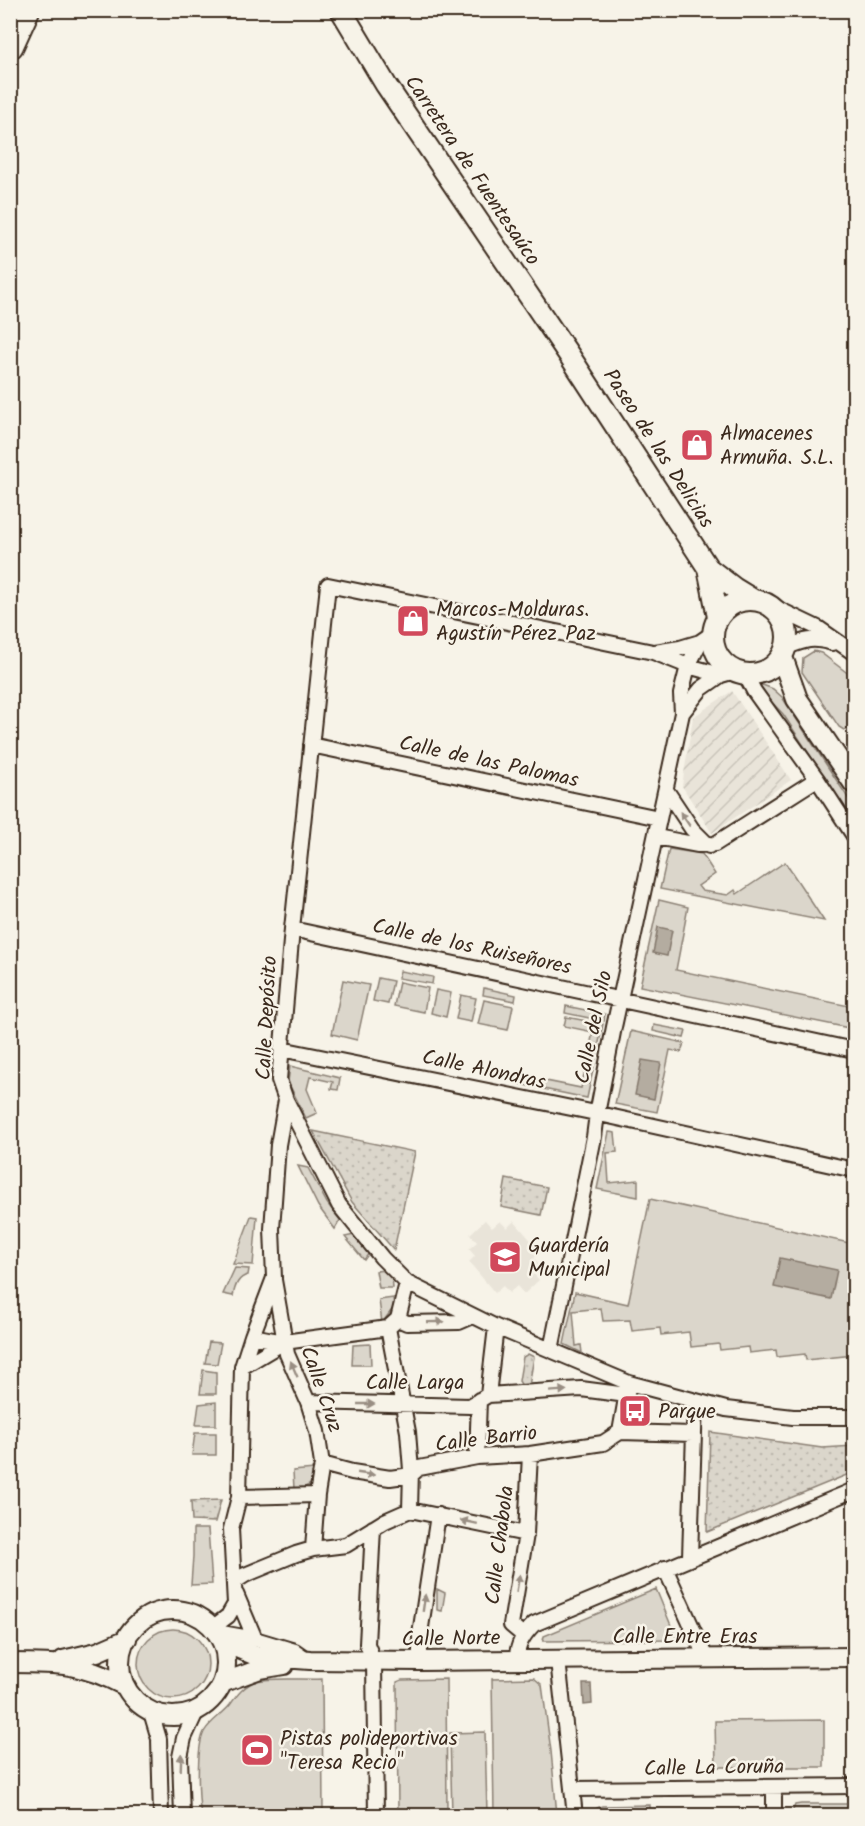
<svg xmlns="http://www.w3.org/2000/svg" width="865" height="1826" viewBox="0 0 865 1826" font-family="Kalam,sans-serif">
  <defs>
    <pattern id="industrial-furrows" width="10" height="10" patternUnits="userSpaceOnUse" patternTransform="scale(1.5)"><rect width="10" height="10" fill="#e9e4d9"/><path d="M-1 1l2-2M0 10L10 0M9 11l2-2" fill="none" stroke="#c9c4ba"/></pattern>
    <pattern id="park-dots" width="8" height="8" patternUnits="userSpaceOnUse" patternTransform="scale(1.5)"><rect width="8" height="8" fill="#dbd6cb"/><path d="M2 2h.1M6 6h.1" fill="none" stroke="#bdb8ae" stroke-width="1.8" stroke-linecap="round"/></pattern>
  </defs>
  <rect width="100%" height="100%" fill="#f7f3e8"/>
  <filter id="ink" filterUnits="userSpaceOnUse"><feTurbulence type="fractalNoise" baseFrequency=".0167" numOctaves="2"/><feDisplacementMap in="SourceGraphic" scale="12" xChannelSelector="R" yChannelSelector="G"/><feConvolveMatrix kernelMatrix="1 2 1 2 8 2 1 2 1" color-interpolation-filters="sRGB"/></filter>
  <g filter="url(#ink)">
    <path fill="#e9e4d9" d="M 485,1220 L 492,1228 L 500,1221 L 507,1228 L 514,1221 L 541,1252 L 534,1258 L 541,1267 L 533,1273 L 539,1280 L 524,1294 L 517,1286 L 509,1293 L 503,1286 L 495,1293 L 469,1262 L 475,1256 L 469,1249 L 477,1242 L 470,1234 Z"/>
    <path fill="url(#industrial-furrows)" d="M 732,691 L 791,780 L 712,833 L 682,786 L 693,717 Z"/>
    <path fill="#dbd6cb" stroke="#8b8074" stroke-width="1.5" d="M 814,651 L 821,653 L 854,678 L 854,712 L 850,726 L 844,730 L 839,727 L 802,672 L 803,658 Z
      M 760,684 L 773,689 L 782,697 L 854,807 L 854,822 L 783,714 L 759,689 Z
      M 669,849 L 702,854 L 715,874 L 698,886 L 702,891 L 728,895 L 735,890 L 737,894 L 785,862 L 824,921 L 660,889 Z
      M 659,900 L 688,907 L 676,970 L 854,1007 L 854,1029 L 640,986 Z
      M 400,971 L 433,977 L 432,984 L 398,978 Z
      M 378,978 L 393,981 L 388,1004 L 373,1001 Z
      M 343,980 L 369,985 L 357,1040 L 332,1034 Z
      M 399,982 L 428,988 L 424,1012 L 394,1006 Z
      M 484,988 L 516,995 L 515,1001 L 483,995 Z
      M 436,990 L 451,993 L 446,1017 L 431,1013 Z
      M 461,995 L 476,998 L 471,1022 L 456,1019 Z
      M 484,1000 L 513,1006 L 508,1030 L 478,1024 Z
      M 566,1006 L 605,1014 L 604,1021 L 565,1013 Z
      M 566,1017 L 603,1024 L 587,1098 L 519,1084 L 521,1076 L 581,1088 L 593,1032 L 564,1026 Z
      M 654,1025 L 686,1031 L 684,1038 L 653,1031 Z
      M 631,1031 L 684,1043 L 681,1052 L 670,1050 L 657,1112 L 615,1104 Z
      M 290,1066 L 340,1078 L 338,1090 L 331,1089 L 333,1082 L 310,1077 L 307,1089 L 317,1113 L 306,1118 L 288,1082 Z
      M 609,1132 L 615,1133 L 617,1152 L 607,1153 L 609,1183 L 638,1180 L 638,1197 L 597,1189 Z
      M 298,1166 L 308,1168 L 327,1203 L 340,1220 L 335,1229 L 318,1206 Z
      M 650,1199 L 854,1244 L 854,1355 L 806,1360 L 805,1354 L 777,1357 L 776,1350 L 749,1353 L 748,1347 L 720,1350 L 719,1344 L 691,1347 L 689,1332 L 661,1335 L 660,1328 L 632,1331 L 630,1320 L 603,1321 L 601,1308 L 573,1311 L 576,1346 L 581,1345 L 582,1353 L 564,1344 L 575,1292 L 628,1304 Z
      M 251,1216 L 257,1217 L 253,1265 L 233,1264 Z
      M 354,1235 L 369,1253 L 364,1260 L 345,1237 Z
      M 235,1268 L 249,1269 L 248,1275 C 238,1277 235,1286 233,1296 L 223,1294 Z
      M 386,1270 L 392,1276 L 393,1288 L 379,1288 L 376,1271 Z
      M 393,1298 L 394,1307 L 382,1323 L 379,1300 Z
      M 209,1342 L 221,1343 L 217,1364 L 205,1363 Z
      M 370,1344 L 371,1365 L 352,1365 L 353,1345 Z
      M 203,1370 L 216,1372 L 216,1394 L 200,1394 Z
      M 216,1402 L 216,1425 L 196,1425 L 199,1404 Z
      M 195,1433 L 216,1433 L 216,1455 L 192,1455 Z
      M 314,1469 L 311,1484 L 299,1490 L 294,1489 L 293,1471 Z
      M 193,1529 L 208,1529 L 212,1584 L 191,1585 L 193,1556 Z
      M 437,1589 L 445,1593 L 442,1611 L 437,1610 Z
      M 656,1589 L 677,1640 L 543,1641 L 544,1636 Z
      M138 1664a35 35 0 1 1 70 0a35 35 0 1 1-70 0Z
      M 534,1678 L 542,1685 L 551,1751 L 557,1815 L 494,1815 L 492,1679 Z
      M 322,1679 L 323,1815 L 201,1815 C 198,1797 196,1748 204,1732 C 210,1721 222,1715 230,1705 C 237,1695 244,1685 257,1681 C 272,1677 305,1680 322,1679 Z
      M 446,1679 L 447,1815 L 398,1815 L 397,1682 L 402,1680 Z
      M 824,1720 L 824,1767 L 716,1767 L 715,1721 Z
      M 485,1732 L 487,1815 L 452,1815 L 450,1733 Z
      M 801,1804 L 849,1804 L 849,1815 L 791,1815 L 795,1805 Z
      M 650,1805 L 650,1815 L 593,1815 L 597,1808 L 602,1806 Z"/>
    <path fill="url(#park-dots)" stroke="#8b8074" stroke-width="1.5" d="M 313,1131 L 415,1152 L 394,1250 L 352,1202 Z
      M 506,1179 L 547,1187 L 541,1215 L 501,1207 Z
      M 528,1354 L 534,1357 L 529,1386 L 522,1386 L 519,1381 L 523,1357 Z
      M 710,1432 L 822,1448 L 854,1446 L 854,1472 L 707,1532 Z
      M 221,1500 L 215,1522 L 192,1521 L 191,1501 Z"/>
    <path fill="#b4aca0" stroke="#84786c" stroke-width="1.5" d="M 658,927 L 672,930 L 667,956 L 653,953 Z
      M 642,1060 L 661,1063 L 654,1099 L 635,1095 Z
      M 780,1258 L 837,1270 L 831,1299 L 774,1287 Z
      M 583,1684 L 591,1684 L 592,1704 L 584,1705 Z"/>
    <g fill="none" stroke-linecap="round" stroke-linejoin="round">
      <g stroke="#3b2a1e" stroke-width="18">
        <path id="minor" d="M 772,606 L 818,628 L 854,653
          M 787,647 C 805,640 813,637 832,643
          M 655,652 L 680,648 L 700,642
          M 745,674 L 754,691 L 817,779 L 854,836
          M 721,675 L 688,666 L 653,652 L 328,585 L 292,929 L 279,1080 L 286,1100 L 339,1205 L 382,1258 L 407,1283 L 496,1327 L 629,1383 L 726,1409 L 793,1417 L 854,1417
          M 682,713 L 701,689 L 721,675 L 735,671
          M 311,745 L 659,818
          M 666,790 L 692,829 L 709,846
          M 656,837 L 698,845 L 715,844 L 817,779
          M 292,929 L 854,1050
          M 281,1049 L 586,1111 L 854,1170
          M 274,1280 L 287,1354 L 308,1402 L 317,1431 L 322,1464 L 317,1495 L 313,1549
          M 398,1319 L 407,1323 L 459,1322 L 473,1316
          M 388,1328 L 408,1432 L 411,1470 L 410,1510
          M 252,1336 L 284,1342 L 388,1328 L 398,1319 L 407,1283
          M 551,1350 L 594,1137 L 597,1114 L 614,1027 L 682,713 L 681,694 L 688,666 L 700,642 L 713,633
          M 242,1367 L 284,1342
          M 488,1395 L 496,1327
          M 308,1402 L 470,1406 L 488,1395 L 581,1389 L 627,1395
          M 620,1432 L 628,1387
          M 477,1457 L 479,1400
          M 322,1464 L 352,1472 L 390,1478 L 411,1475 L 419,1468 L 477,1457 L 530,1454 L 603,1443 L 620,1432 L 693,1434
          M 239,1497 L 317,1495
          M 373,1528 L 367,1644 L 374,1662 L 376,1816
          M 690,1557 L 695,1401
          M 665,1568 L 706,1658
          M 234,1582 L 245,1575 L 296,1554 L 313,1549 L 346,1545 L 385,1521 L 410,1510 L 526,1534
          M 236,1594 L 255,1639 L 295,1651 L 305,1658
          M 212,1628 L 228,1616 L 235,1604 L 231,1529 L 239,1497 L 242,1367 L 252,1336 L 274,1278 L 272,1229 L 278,1145 L 286,1100
          M 216,1632 L 255,1639
          M 523,1635 L 511,1625 L 526,1534 L 530,1454
          M 516,1660 C 518,1644 522,1636 534,1624 L 854,1490
          M 558,1660 L 575,1816
          M 420,1661 L 420,1634 L 438,1515
          M 151,1712 L 159,1739 L 161,1816
          M 774,1787 L 774,1816
          M 573,1789 L 854,1786
          M 182,1816 L 180,1757 L 184,1738 L 196,1712"/>
      </g>
      <g stroke="#3b2a1e" stroke-width="22">
        <path id="tertiary" d="M120 1663a53 53 0 1 1 106 0a53 53 0 1 1-106 0Z
          M 222,1642 L 256,1656 L 310,1660 L 420,1661 L 854,1657
          M 63,1660 L 97,1652 L 127,1639
          M 10,1663 C 59,1663 81,1663 125,1686
          M 222,1683 L 260,1669 L 284,1665"/>
      </g>
      <g stroke="#3b2a1e" stroke-width="24">
        <path id="secondary" d="M 341,10 L 386,85 L 569,355 L 708,568 L 734,588 L 752,599
          M 708,568 L 718,617
          M713 637a37 37 0 1 1 74 0a37 37 0 1 1-74 0Z
          M 782,657 L 797,699 L 854,783"/>
      </g>
      <g stroke="#3b2a1e" stroke-width="30">
        <path id="motorway" d="M 10,45 L 26,10"/>
      </g>
      <use href="#minor" stroke="#f7f3e8" stroke-width="14"/>
      <use href="#tertiary" stroke="#f7f3e8" stroke-width="18"/>
      <use href="#secondary" stroke="#f7f3e8" stroke-width="20"/>
      <use href="#motorway" stroke="#f7f3e8" stroke-width="26"/>
    </g>
    <defs><path id="oneway-solid" d="M-6-.8H1V-3.2L6.5 0L1 3.2V.8H-6Z" transform="scale(1.5)"/></defs>
    <g fill="#998e83">
      <use href="#oneway-solid" transform="translate(685 819) rotate(-124)"/>
      <use href="#oneway-solid" transform="translate(436 1322) rotate(-1)"/>
      <use href="#oneway-solid" transform="translate(294 1369) rotate(-113)"/>
      <use href="#oneway-solid" transform="translate(558 1391) rotate(-4)"/>
      <use href="#oneway-solid" transform="translate(366 1404)"/>
      <use href="#oneway-solid" transform="translate(366 1474) rotate(8)"/>
      <use href="#oneway-solid" transform="translate(469 1522) rotate(-168)"/>
      <use href="#oneway-solid" transform="translate(518 1583) rotate(-80)"/>
      <use href="#oneway-solid" transform="translate(424 1603) rotate(-82)"/>
      <use href="#oneway-solid" transform="translate(181 1762) rotate(-88)"/>
    </g>
  </g>
  <defs>
    <g id="shop-square" transform="scale(1.725)"><rect x="-9" y="-9" width="18" height="18" rx="4" fill="#d1495b" stroke="#f7f3e8"/><path d="M-5-2.5h2.3a2.7 3.5 0 0 1 5.4 0H5L5.5 6h-11ZM-1.5-2.5h3a1.5 2.3 0 0 0-3 0Z" fill="#fff"/></g>
    <g id="school-square" transform="scale(1.725)"><rect x="-9" y="-9" width="18" height="18" rx="4" fill="#d1495b" stroke="#f7f3e8"/><path d="M0-5L7-2L0 1L-7-2ZM-4 1L0 2.5L4 1V4Q0 6-4 4Z" fill="#fff"/></g>
    <g id="bus-square" transform="scale(1.725)"><rect x="-9" y="-9" width="18" height="18" rx="4" fill="#d1495b" stroke="#f7f3e8"/><path d="M-5-6H5V4H4V6H2V4H-2V6H-4V4H-5ZM-3.5-4V0h7V-4ZM-3.5 1.2v1.5H-2V1.2ZM2 1.2v1.5H3.5V1.2Z" fill="#fff"/></g>
    <g id="stadium-square" transform="scale(1.725)"><rect x="-9" y="-9" width="18" height="18" rx="4" fill="#d1495b" stroke="#f7f3e8"/><path d="M0-5a6.5 5 0 1 0 0 10a6.5 5 0 1 0 0-10ZM-3.5-1.8h7v3.6h-7Z" fill="#fff"/></g>
  </defs>
  <g fill-rule="evenodd">
    <use href="#shop-square" x="697" y="445"/>
    <use href="#shop-square" x="413" y="621"/>
    <use href="#school-square" x="505" y="1257"/>
    <use href="#bus-square" x="635" y="1411"/>
    <use href="#stadium-square" x="257" y="1750"/>
  </g>
  <g text-anchor="middle" stroke-width="5" stroke-linejoin="round" paint-order="stroke">
    <g font-size="21" fill="#3b2a1e" stroke="#f7f3e8">
      <text transform="translate(473 170) rotate(56)" y="7">Carretera de Fuentesaúco</text>
      <text transform="translate(659 448) rotate(57)" y="7">Paseo de las Delicias</text>
      <text transform="translate(489 761) rotate(12)" y="7">Calle de las Palomas</text>
      <text transform="translate(472 946) rotate(12)" y="7">Calle de los Ruiseñores</text>
      <text transform="translate(266 1018) rotate(-87)" y="7">Calle Depósito</text>
      <text transform="translate(593 1027) rotate(-78)" y="7">Calle del Silo</text>
      <text transform="translate(484 1069) rotate(12)" y="7">Calle Alondras</text>
      <text x="415" y="1389">Calle Larga</text>
      <text transform="translate(322 1389) rotate(71)" y="7">Calle Cruz</text>
      <text transform="translate(486 1438) rotate(-7)" y="7">Calle Barrio</text>
      <text transform="translate(499 1545) rotate(-83)" y="7">Calle Chabola</text>
      <text x="685" y="1643">Calle Entre Eras</text>
      <text transform="translate(451 1638) rotate(-1)" y="7">Calle Norte</text>
      <text transform="translate(714 1767) rotate(-1)" y="7">Calle La Coruña</text>
    </g>
    <g font-size="21" fill="#3b2a1e" stroke="#f7f3e8" text-anchor="start">
      <text x="720" y="440">Almacenes<tspan x="720" dy="24">Armuña. S.L.</tspan></text>
      <text x="436" y="616">Marcos-Molduras.<tspan x="436" dy="24">Agustín Pérez Paz</tspan></text>
      <text x="528" y="1252">Guardería<tspan x="528" dy="24">Municipal</tspan></text>
      <text x="658" y="1418">Parque</text>
      <text x="280" y="1745">Pistas polideportivas<tspan x="280" dy="24">"Teresa Recio"</tspan></text>
    </g>
  </g>
  <rect width="865" height="1826" fill="none" stroke="#f7f3e8" stroke-width="36"/>
  <rect x="18" y="18" width="829" height="1790" fill="none" stroke="#3b2a1e" stroke-width="2" filter="url(#ink)"/>
</svg>
